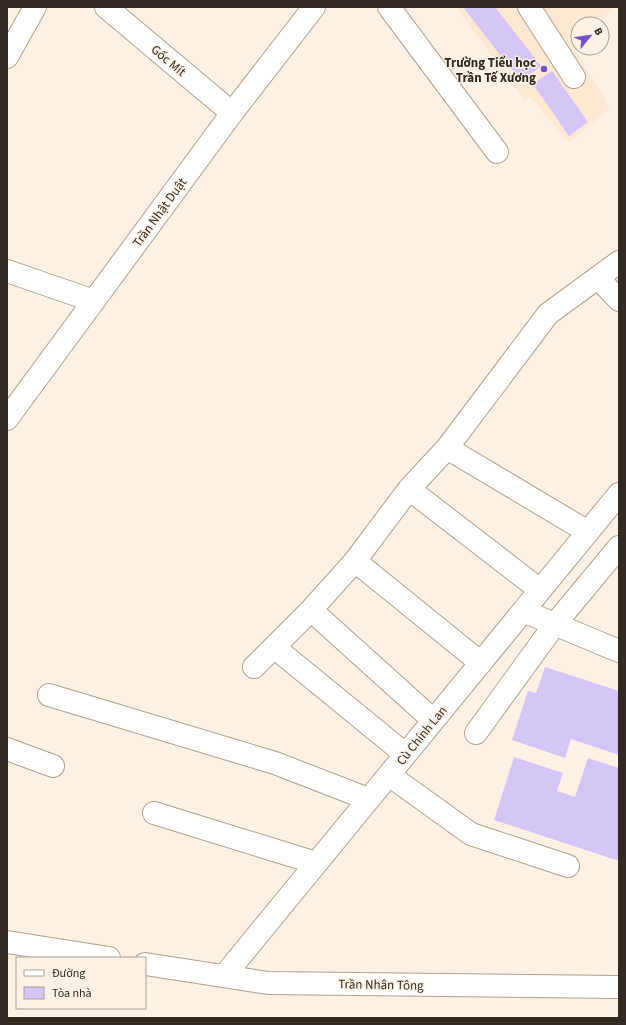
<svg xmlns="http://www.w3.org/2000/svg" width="626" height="1025" viewBox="0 0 626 1025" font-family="'Source Sans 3',sans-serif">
  <rect width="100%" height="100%" fill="#fdf1e5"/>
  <path fill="#fce8d3" d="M 456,7 L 617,7 L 595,24 L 578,24 L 578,37 L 571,43 L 610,108 L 569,143 L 530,96 L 525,101 Z"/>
  <path fill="#d4c7f7" d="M 463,7 L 495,7 L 541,66 L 521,82 Z
    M 552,71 L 588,122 L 569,136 L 533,84 Z
    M 545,667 L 619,691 L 619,755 L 571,739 L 565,758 L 512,740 L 528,691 L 536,693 Z
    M 514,757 L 563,773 L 557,791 L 575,797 L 588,758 L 619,768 L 619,861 L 494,820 Z"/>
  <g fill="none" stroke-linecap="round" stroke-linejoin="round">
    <g stroke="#b1a08d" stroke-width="24">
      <path id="minor" d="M 106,7 L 232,113
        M 389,7 L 497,152
        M 529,7 L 574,77
        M 7,57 L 35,7
        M 7,271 L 94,301
        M 598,278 L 619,300
        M 7,419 L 232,113 L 314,7
        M 447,448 L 588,532
        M 409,489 L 540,590
        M 355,561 L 481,663
        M 311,610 L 433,720
        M 523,611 L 619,651
        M 274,647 L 405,754
        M 254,667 L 311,610 L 355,561 L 409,489 L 447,448 L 548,314 L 619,262
        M 49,695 L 275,763 L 368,799
        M 476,733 L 555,624 L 619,547
        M 7,749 L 53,766
        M 389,775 L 471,834 L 568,866
        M 154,813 L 316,863
        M 224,976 L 619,494"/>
    </g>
    <g stroke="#b1a08d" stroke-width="24">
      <path id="major" d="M 7,942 L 109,958
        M 145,964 L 268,983 L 619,987"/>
    </g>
    <use href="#minor" stroke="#fff" stroke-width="22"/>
    <use href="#major" stroke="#fff" stroke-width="22"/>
  </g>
  <circle fill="#7a4dc6" stroke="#fdf1e5" stroke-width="1.5" cx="544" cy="69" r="4"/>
  <g text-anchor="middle" stroke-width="3" stroke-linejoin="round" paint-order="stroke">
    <g font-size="13" fill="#322b23" stroke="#fdf1e5">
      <text transform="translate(169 60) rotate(40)" y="5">Gốc Mít</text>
      <text transform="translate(159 212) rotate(-54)" y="5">Trần Nhật Duật</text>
      <text transform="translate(421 735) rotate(-51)" y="5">Cù Chính Lan</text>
      <text transform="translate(381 984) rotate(1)" y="5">Trần Nhân Tông</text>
    </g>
    <g font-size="13" font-weight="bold" fill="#322b23" stroke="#fdf1e5" text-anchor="end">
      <text x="536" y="67">Trường Tiểu học<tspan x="536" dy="15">Trần Tế Xương</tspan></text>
    </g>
  </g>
  <rect width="626" height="1025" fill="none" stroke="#322b23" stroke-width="16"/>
  <rect x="16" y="957" width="130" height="52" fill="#fdf1e5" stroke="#aca297"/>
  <rect x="24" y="970" width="20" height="6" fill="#ffffff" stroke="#aca297"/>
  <text x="52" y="977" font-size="12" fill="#322b23">Đường</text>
  <rect x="24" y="987" width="20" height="12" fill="#d4c7f7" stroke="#aca297"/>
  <text x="52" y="997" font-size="12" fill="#322b23">Tòa nhà</text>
  <g transform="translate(590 36) rotate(61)"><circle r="19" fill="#fdf1e5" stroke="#aca297"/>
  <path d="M0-3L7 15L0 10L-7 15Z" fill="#7a4dc6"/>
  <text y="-6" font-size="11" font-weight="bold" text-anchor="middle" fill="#322b23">B</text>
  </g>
</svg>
